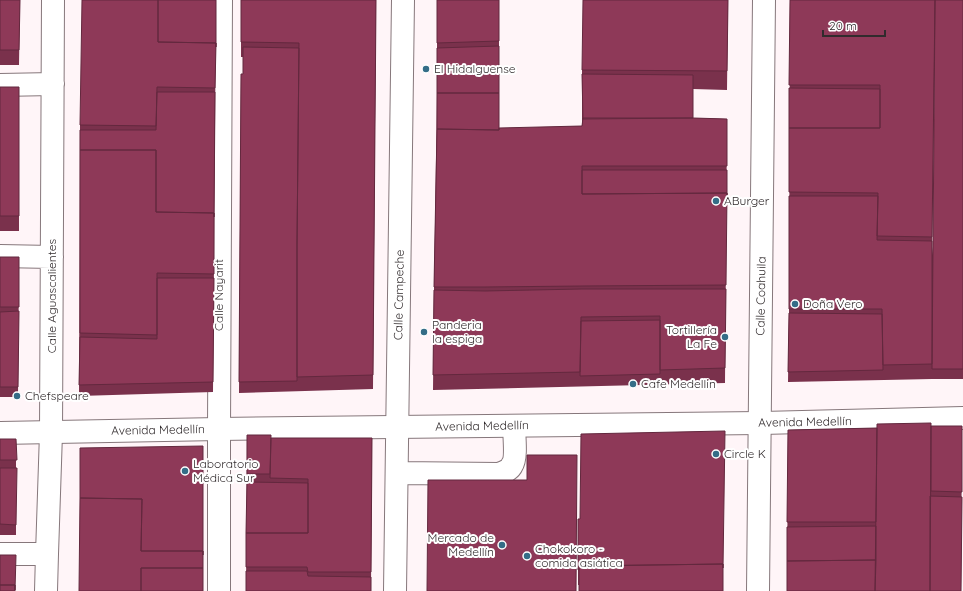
<svg xmlns="http://www.w3.org/2000/svg" width="963" height="591" viewBox="0 0 963 591" font-family="Quicksand,sans-serif">
  <rect width="100%" height="100%" fill="#fff5f8"/>
  <g fill="none" stroke-linecap="round" stroke-linejoin="round">
    <g stroke="#86777b" stroke-width="24">
      <path id="minor" d="M 0,85 L 53,84
        M 0,256 L 52,257
        M 397,473 L 499,474 C 504,472 510,470 512,465 C 517,458 514,435 514,426
        M 0,554 L 47,554
        M 46,591 L 47,554 L 51,433 L 53,0
        M 219,591 L 219,429 L 221,0
        M 395,591 L 403,0
        M 758,591 L 764,0"/>
    </g>
    <g stroke="#86777b" stroke-width="24">
      <path id="major" d="M 0,433 L 219,429 L 760,423 L 963,418"/>
    </g>
    <use href="#minor" stroke="#fff" stroke-width="22"/>
    <use href="#major" stroke="#fff" stroke-width="22"/>
  </g>
  <path fill="#7a314c" d="M 0,0 L 20,0 L 19,65 L 0,65 Z
    M 216,0 L 213,392 L 79,396 L 80,125 Z
    M 241,0 L 376,0 L 373,389 L 239,393 L 241,74 L 243,74 L 243,57 L 241,57 Z
    M 437,0 L 499,0 L 499,130 L 582,126 L 582,70 L 728,0 L 727,90 L 693,89 L 693,118 L 727,119 L 725,383 L 433,390 L 434,287 L 437,95 Z
    M 790,0 L 935,0 L 932,255 L 963,0 L 963,379 L 932,379 L 788,382 L 789,313 Z
    M 0,87 L 19,87 L 19,231 L 0,231 Z
    M 0,257 L 19,257 L 18,397 L 0,397 Z
    M 962,426 L 961,591 L 787,591 L 788,430 Z
    M 247,435 L 271,438 L 372,438 L 371,591 L 246,591 Z
    M 0,439 L 16,439 L 16,535 L 0,535 Z
    M 578,519 L 580,519 L 579,585 L 578,585 Z"/>
  <path fill="#8e3958" stroke="#63283e" d="M 0,0 L 20,0 L 19,50 L 0,50 Z
    M 82,0 L 158,0 L 158,42 L 216,43 L 215,88 L 157,87 L 156,126 L 80,125 Z
    M 158,0 L 216,0 L 216,47 L 216,43 L 158,42 Z
    M 241,0 L 376,0 L 373,375 L 297,377 L 297,244 L 299,43 L 241,42 Z
    M 437,0 L 499,0 L 499,41 L 437,43 Z
    M 583,0 L 728,0 L 727,71 L 582,70 Z
    M 790,0 L 935,0 L 932,237 L 877,236 L 878,193 L 789,192 L 789,128 L 880,128 L 880,85 L 789,85 Z
    M 935,0 L 963,0 L 963,369 L 932,369 Z
    M 499,46 L 499,93 L 437,93 L 437,48 Z
    M 243,47 L 299,48 L 297,244 L 297,381 L 239,382 L 241,74 L 243,74 Z
    M 582,74 L 693,75 L 693,118 L 583,119 Z
    M 0,87 L 19,87 L 19,216 L 0,216 Z
    M 789,88 L 880,89 L 880,128 L 789,128 Z
    M 157,92 L 215,92 L 214,217 L 214,213 L 156,212 L 156,150 L 80,150 L 80,130 L 156,130 Z
    M 437,93 L 499,93 L 499,130 L 437,129 Z
    M 583,118 L 693,118 L 727,119 L 727,166 L 582,166 L 582,194 L 727,193 L 726,285 L 582,286 L 485,287 L 434,287 L 437,129 L 499,130 L 499,128 L 582,126 Z
    M 80,150 L 156,150 L 156,212 L 214,213 L 214,274 L 157,273 L 157,335 L 80,333 Z
    M 582,170 L 727,170 L 727,197 L 727,193 L 582,194 Z
    M 789,196 L 878,196 L 877,240 L 932,241 L 932,364 L 883,365 L 882,309 L 789,309 Z
    M 0,257 L 19,257 L 19,307 L 0,307 Z
    M 157,278 L 214,278 L 213,382 L 79,385 L 80,337 L 157,339 Z
    M 581,289 L 726,289 L 725,368 L 660,370 L 660,316 L 581,317 L 580,372 L 433,375 L 434,290 L 485,291 Z
    M 19,311 L 18,387 L 0,387 L 0,312 Z
    M 789,313 L 882,314 L 883,370 L 788,372 Z
    M 660,320 L 660,374 L 580,376 L 581,321 Z
    M 931,423 L 930,591 L 875,591 L 877,424 Z
    M 931,426 L 962,426 L 962,492 L 931,491 Z
    M 877,428 L 876,522 L 787,522 L 788,430 Z
    M 725,431 L 723,568 L 723,564 L 579,566 L 579,570 L 578,570 L 578,519 L 580,519 L 581,434 Z
    M 247,435 L 271,435 L 270,474 L 247,474 Z
    M 271,438 L 372,438 L 371,572 L 308,572 L 307,567 L 246,567 L 246,533 L 308,533 L 308,479 L 270,478 Z
    M 0,439 L 16,439 L 17,460 L 0,460 Z
    M 203,446 L 203,555 L 203,551 L 141,551 L 142,499 L 80,498 L 80,448 Z
    M 527,455 L 577,455 L 576,591 L 427,591 L 428,480 L 527,480 Z
    M 0,468 L 17,468 L 16,525 L 0,524 Z
    M 247,482 L 308,483 L 308,533 L 246,533 Z
    M 930,496 L 962,497 L 961,591 L 930,591 Z
    M 80,498 L 142,499 L 141,551 L 203,551 L 203,568 L 141,568 L 141,591 L 79,591 Z
    M 876,526 L 876,560 L 787,561 L 787,527 Z
    M 0,555 L 16,555 L 15,590 L 15,585 L 0,585 Z
    M 876,560 L 875,591 L 787,591 L 787,561 Z
    M 723,564 L 723,591 L 579,591 L 579,566 Z
    M 141,568 L 203,568 L 203,591 L 141,591 Z
    M 246,571 L 307,571 L 308,576 L 371,577 L 371,591 L 246,591 Z
    M 0,585 L 15,585 L 15,591 L 0,591 Z"/>
  <g fill="#346d87" stroke="#fff" stroke-width="1.5">
    <circle cx="426" cy="69" r="4"/>
    <circle cx="716" cy="201" r="4"/>
    <circle cx="795" cy="304" r="4"/>
    <circle cx="424" cy="332" r="4"/>
    <circle cx="725" cy="337" r="4"/>
    <circle cx="633" cy="384" r="4"/>
    <circle cx="17" cy="396" r="4"/>
    <circle cx="716" cy="454" r="4"/>
    <circle cx="185" cy="471" r="4"/>
    <circle cx="502" cy="545" r="4"/>
    <circle cx="527" cy="556" r="4"/>
  </g>
  <g text-anchor="middle" stroke-width="4" stroke-linejoin="round" paint-order="stroke">
    <g font-size="12" fill="#312b2d" stroke="#fff" text-anchor="start">
      <text x="434" y="73">El Hidalguense</text>
      <text x="724" y="205">ABurger</text>
      <text x="803" y="308">Doña Vero</text>
      <text x="432" y="329">Panderia<tspan x="432" dy="14">la espiga</tspan></text>
      <text x="717" y="334" text-anchor="end">Tortillería<tspan x="717" dy="14">La Fe</tspan></text>
      <text x="641" y="388">Cafe Medellin</text>
      <text x="25" y="400">Chefspeare</text>
      <text x="724" y="458">Circle K</text>
      <text x="193" y="468">Laboratorio<tspan x="193" dy="14">Médica Sur</tspan></text>
      <text x="494" y="542" text-anchor="end">Mercado de<tspan x="494" dy="14">Medellín</tspan></text>
      <text x="535" y="553">Chokokoro -<tspan x="535" dy="14">comida asiática</tspan></text>
    </g>
    <g font-size="12" fill="#312b2d" stroke="#fff">
      <text transform="translate(219 295) rotate(-90)" y="4">Calle Nayarit</text>
      <text transform="translate(399 295) rotate(-89)" y="4">Calle Campeche</text>
      <text transform="translate(52 296) rotate(-90)" y="4">Calle Aguascalientes</text>
      <text transform="translate(761 296) rotate(-89)" y="4">Calle Coahuila</text>
      <text transform="translate(805 422) rotate(-1)" y="4">Avenida Medellín</text>
      <text transform="translate(482 426) rotate(-1)" y="4">Avenida Medellín</text>
      <text transform="translate(158 430) rotate(-1)" y="4">Avenida Medellín</text>
    </g>
  </g>
  <path d="M823 30v6h62v-6" fill="none" stroke="#312b2d" stroke-width="2"/>
  <text x="829" y="30" font-size="12" fill="#312b2d" stroke="#ffffff" stroke-width="3" paint-order="stroke">20 m</text>
</svg>
